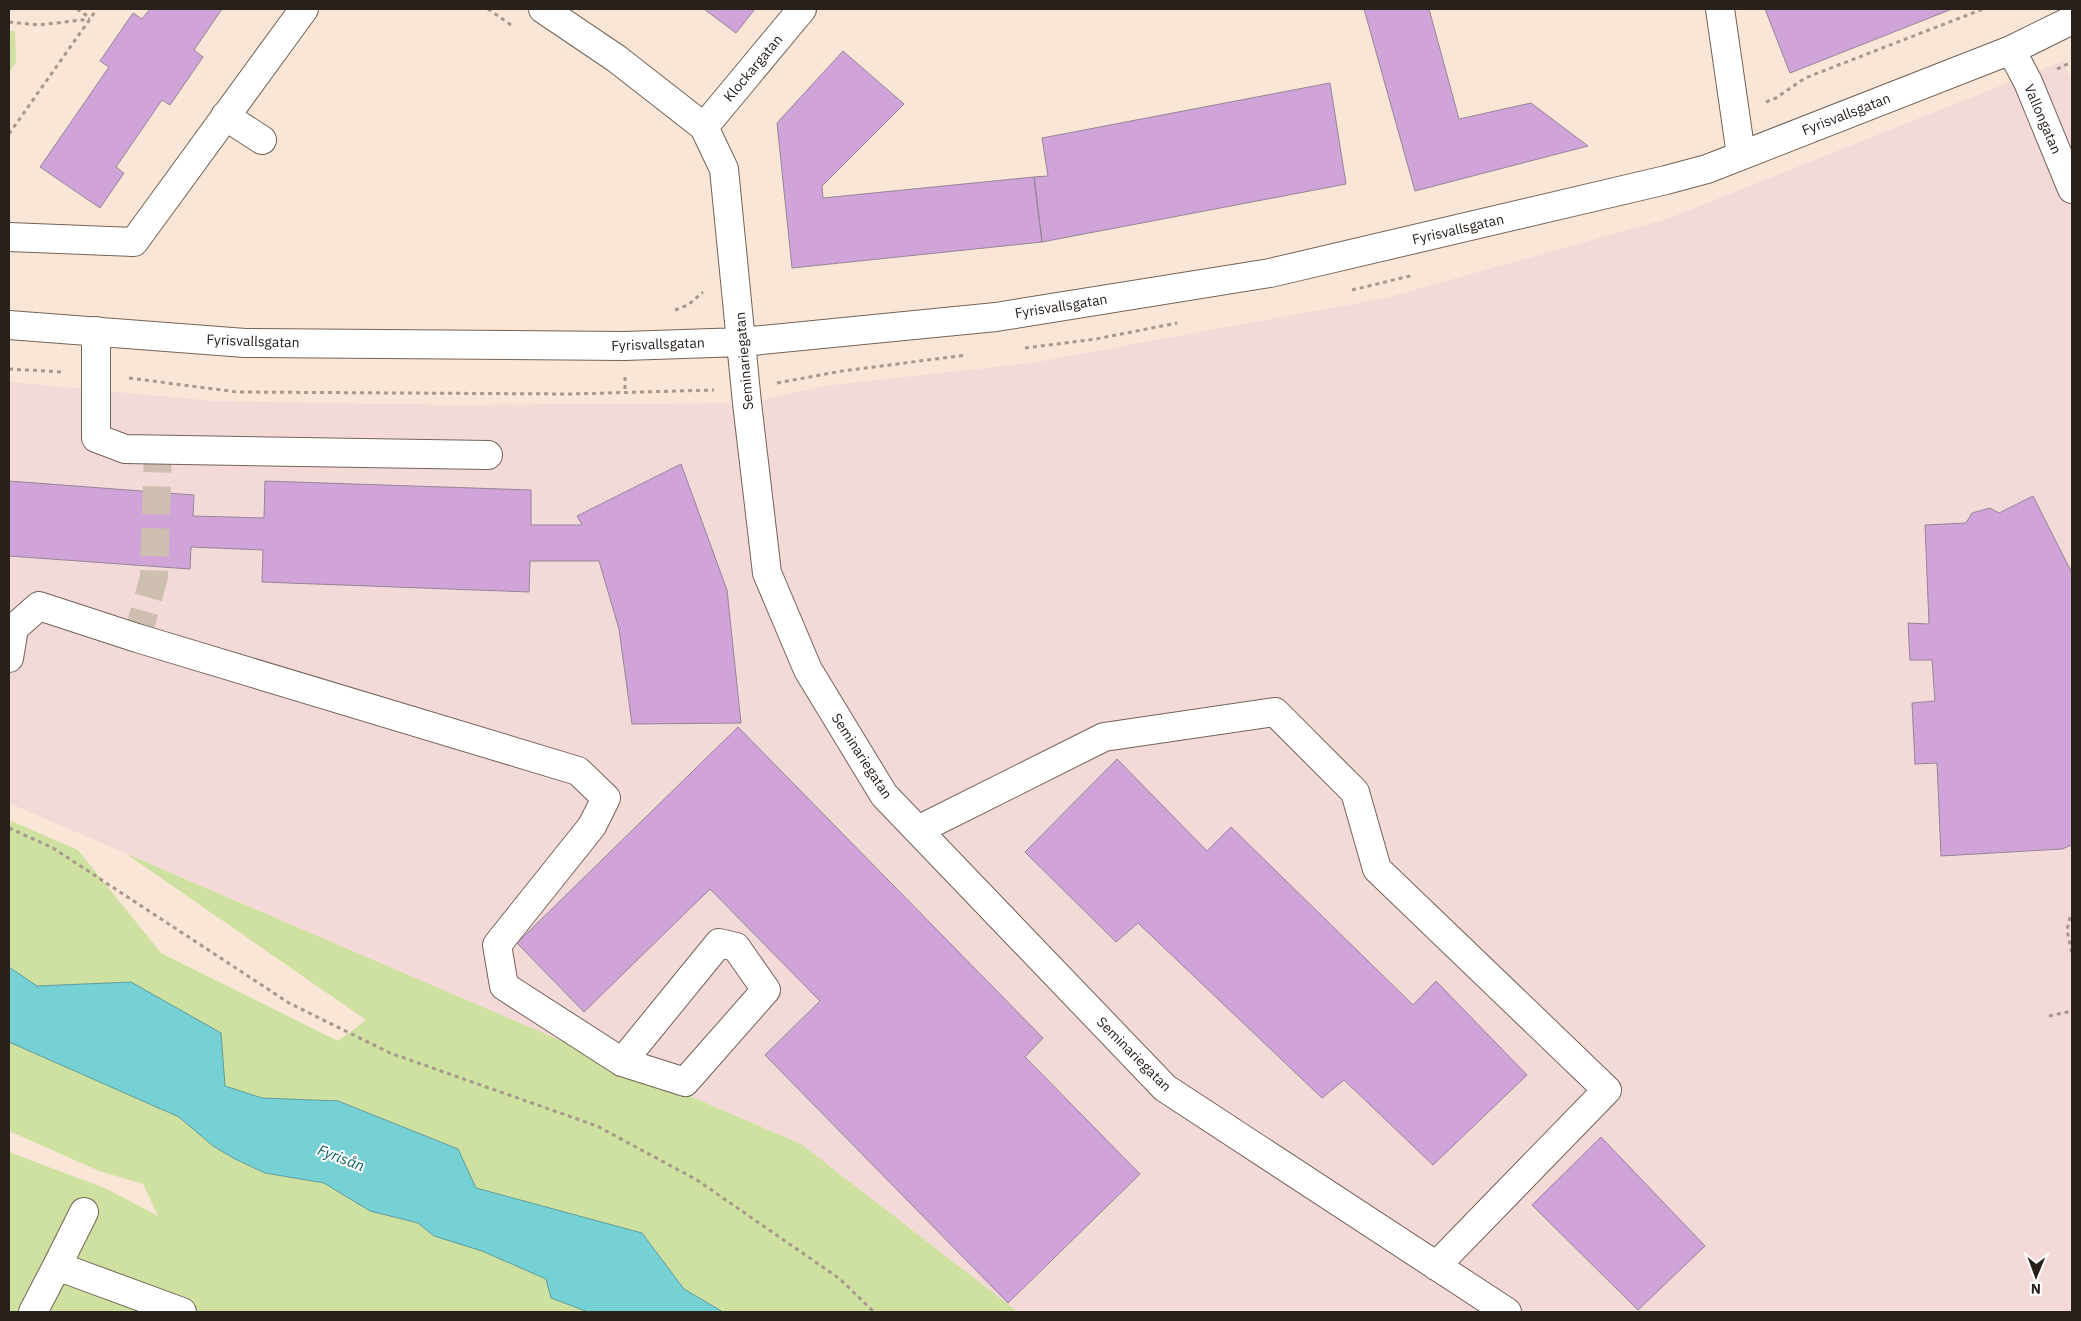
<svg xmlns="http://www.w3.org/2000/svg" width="2081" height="1321" viewBox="0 0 2081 1321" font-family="'IBM Plex Sans',sans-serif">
  <rect width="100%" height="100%" fill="#f9e6d7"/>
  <path fill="#f4d9d9" d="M 2063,61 L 2072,82 L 2072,1312 L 1018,1312 L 801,1144 L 9,803 L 9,382 L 214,401 L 454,405 L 747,403 L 824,386 L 1031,363 L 1386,298 L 1670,218 Z"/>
  <path fill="#cfe1a1" d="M 9,31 L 15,31 L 16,62 L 9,73 Z
    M 9,820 L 78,850 L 161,953 L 338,1041 L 366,1020 L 125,853 L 801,1144 L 1018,1312 L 723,1312 L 684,1289 L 642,1233 L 476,1188 L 458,1149 L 338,1101 L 262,1098 L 224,1086 L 221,1033 L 131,982 L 37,986 L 9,967 Z
    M 9,1042 L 179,1117 L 213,1146 L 235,1159 L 265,1173 L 324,1183 L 370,1211 L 418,1223 L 434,1236 L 482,1251 L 546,1279 L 551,1298 L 588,1312 L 9,1312 L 9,1152 L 107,1189 L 158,1216 L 143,1184 L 99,1171 L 9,1131 Z"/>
  <path fill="#75d1d4" stroke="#5e9c9c" d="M 9,967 L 37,986 L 131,982 L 221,1033 L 225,1086 L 262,1098 L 338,1101 L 458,1149 L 476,1188 L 642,1233 L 684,1289 L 723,1312 L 588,1312 L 551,1298 L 546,1279 L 482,1251 L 434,1236 L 418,1223 L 370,1211 L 324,1183 L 265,1173 L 235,1159 L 213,1146 L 179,1117 L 9,1042 Z"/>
  <path fill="#d1a4d9" stroke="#948696" d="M 150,9 L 222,9 L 194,50 L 203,57 L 170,105 L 162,100 L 116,167 L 124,173 L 100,208 L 40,167 L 109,67 L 100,61 L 133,13 L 142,19 Z
    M 704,9 L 755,9 L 736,33 Z
    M 1364,9 L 1429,9 L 1459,119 L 1531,103 L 1588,146 L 1415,191 Z
    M 1765,9 L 1952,9 L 1790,73 Z
    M 843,51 L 904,104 L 822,186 L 823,198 L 1034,177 L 1042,242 L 792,268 L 777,123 Z
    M 1330,83 L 1346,184 L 1042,242 L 1034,177 L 1048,176 L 1042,138 Z
    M 681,464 L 727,590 L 741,723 L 632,724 L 619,629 L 599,561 L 530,561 L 529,592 L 262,582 L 263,550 L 191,547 L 190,569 L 9,556 L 9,481 L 194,495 L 193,516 L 264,518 L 265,481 L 531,490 L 531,525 L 582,525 L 577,516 Z
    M 2033,496 L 2072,573 L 2072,845 L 2062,849 L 1941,856 L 1937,763 L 1915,764 L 1912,703 L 1935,701 L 1932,660 L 1910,660 L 1908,623 L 1929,624 L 1925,525 L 1966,523 L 1972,513 L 1990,508 L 1999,513 Z
    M 738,727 L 1043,1038 L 1025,1057 L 1140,1174 L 1008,1303 L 765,1055 L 820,1001 L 710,889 L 584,1012 L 517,943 Z
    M 1117,759 L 1207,851 L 1231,827 L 1413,1005 L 1436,981 L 1527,1075 L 1433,1165 L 1344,1080 L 1322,1098 L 1138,923 L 1116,942 L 1025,852 Z
    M 1601,1137 L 1705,1246 L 1638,1310 L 1532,1205 Z"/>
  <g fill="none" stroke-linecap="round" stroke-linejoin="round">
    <path stroke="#cfbfb1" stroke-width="28" stroke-dasharray="28 14" stroke-linecap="butt" d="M 137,638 L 154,577 L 158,450"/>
    <g stroke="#736356" stroke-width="30">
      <path id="minor" d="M 543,9 L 617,59 L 704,127 L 724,169 L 747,403 L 767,573 L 808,670 L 884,795 L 1165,1088 L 1507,1312
        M 1720,9 L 1741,155
        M 2011,50 L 2028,82 L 2072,189
        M 225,116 L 262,140
        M 704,127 L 802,9
        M 9,237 L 134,242 L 304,9
        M 9,325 L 245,343 L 624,346 L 742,342 L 996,317 L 1270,273 L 1666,180 L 1707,169 L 2011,50 L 2072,20
        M 96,331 L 96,438 L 125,449 L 488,455
        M 9,658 L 14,628 L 39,606 L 137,638 L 578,771 L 606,798 L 592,826 L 497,945 L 504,986 L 622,1062 L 685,1082 L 766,990 L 736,947 L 719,943 L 622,1062
        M 918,830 L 1104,737 L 1275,712 L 1355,792 L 1377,869 L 1607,1090 L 1436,1266
        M 57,1266 L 84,1212
        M 33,1312 L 57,1266 L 182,1312"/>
    </g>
    <path stroke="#a6988c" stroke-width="3" stroke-dasharray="4 4" stroke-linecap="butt" d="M 77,9 L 90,18
      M 488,9 L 514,27
      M 9,22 L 39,25 L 90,19
      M 2057,69 L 2072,62
      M 1766,102 L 1776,98 L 1805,78 L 1983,9
      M 9,134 L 97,9
      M 1352,290 L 1414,275
      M 675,310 L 688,305 L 703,292
      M 1025,348 L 1096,339 L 1177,323
      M 9,369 L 63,372
      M 625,377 L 625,393
      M 129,378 L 237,392 L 570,394 L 714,390
      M 777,383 L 842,371 L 967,355
      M 9,828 L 53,848 L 289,1003 L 390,1053 L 597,1126 L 697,1180 L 840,1279 L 874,1312
      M 2070,917 L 2067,930 L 2072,954
      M 2049,1016 L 2072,1011"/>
    <use href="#minor" stroke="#fff" stroke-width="28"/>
  </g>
  <g text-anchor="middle" stroke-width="4" stroke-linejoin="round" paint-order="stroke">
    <g font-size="14" fill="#28211b" stroke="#fff">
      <text transform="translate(753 68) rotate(-50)" y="5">Klockargatan</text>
      <text transform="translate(1846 114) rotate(-21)" y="5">Fyrisvallsgatan</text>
      <text transform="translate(2043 119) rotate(67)" y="5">Vallongatan</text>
      <text transform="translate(1458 229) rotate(-13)" y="5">Fyrisvallsgatan</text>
      <text transform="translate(1061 306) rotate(-9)" y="5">Fyrisvallsgatan</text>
      <text transform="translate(253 341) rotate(2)" y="5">Fyrisvallsgatan</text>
      <text transform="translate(658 344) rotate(-2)" y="5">Fyrisvallsgatan</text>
      <text transform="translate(744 361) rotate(-95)" y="5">Seminariegatan</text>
      <text transform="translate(862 756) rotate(57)" y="5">Seminariegatan</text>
      <text transform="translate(1134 1054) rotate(45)" y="5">Seminariegatan</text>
    </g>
    <g font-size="15" font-style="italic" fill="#0b5e60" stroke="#fff">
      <text transform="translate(341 1158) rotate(21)" y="5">Fyrisån</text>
    </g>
  </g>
  <rect width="2081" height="1321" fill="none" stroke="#28211b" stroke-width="20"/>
  <g transform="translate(2036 1276) rotate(181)" stroke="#ffffff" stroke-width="4" paint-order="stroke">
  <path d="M0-4L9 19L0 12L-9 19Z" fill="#28211b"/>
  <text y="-8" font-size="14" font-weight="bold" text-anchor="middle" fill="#28211b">N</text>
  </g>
</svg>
